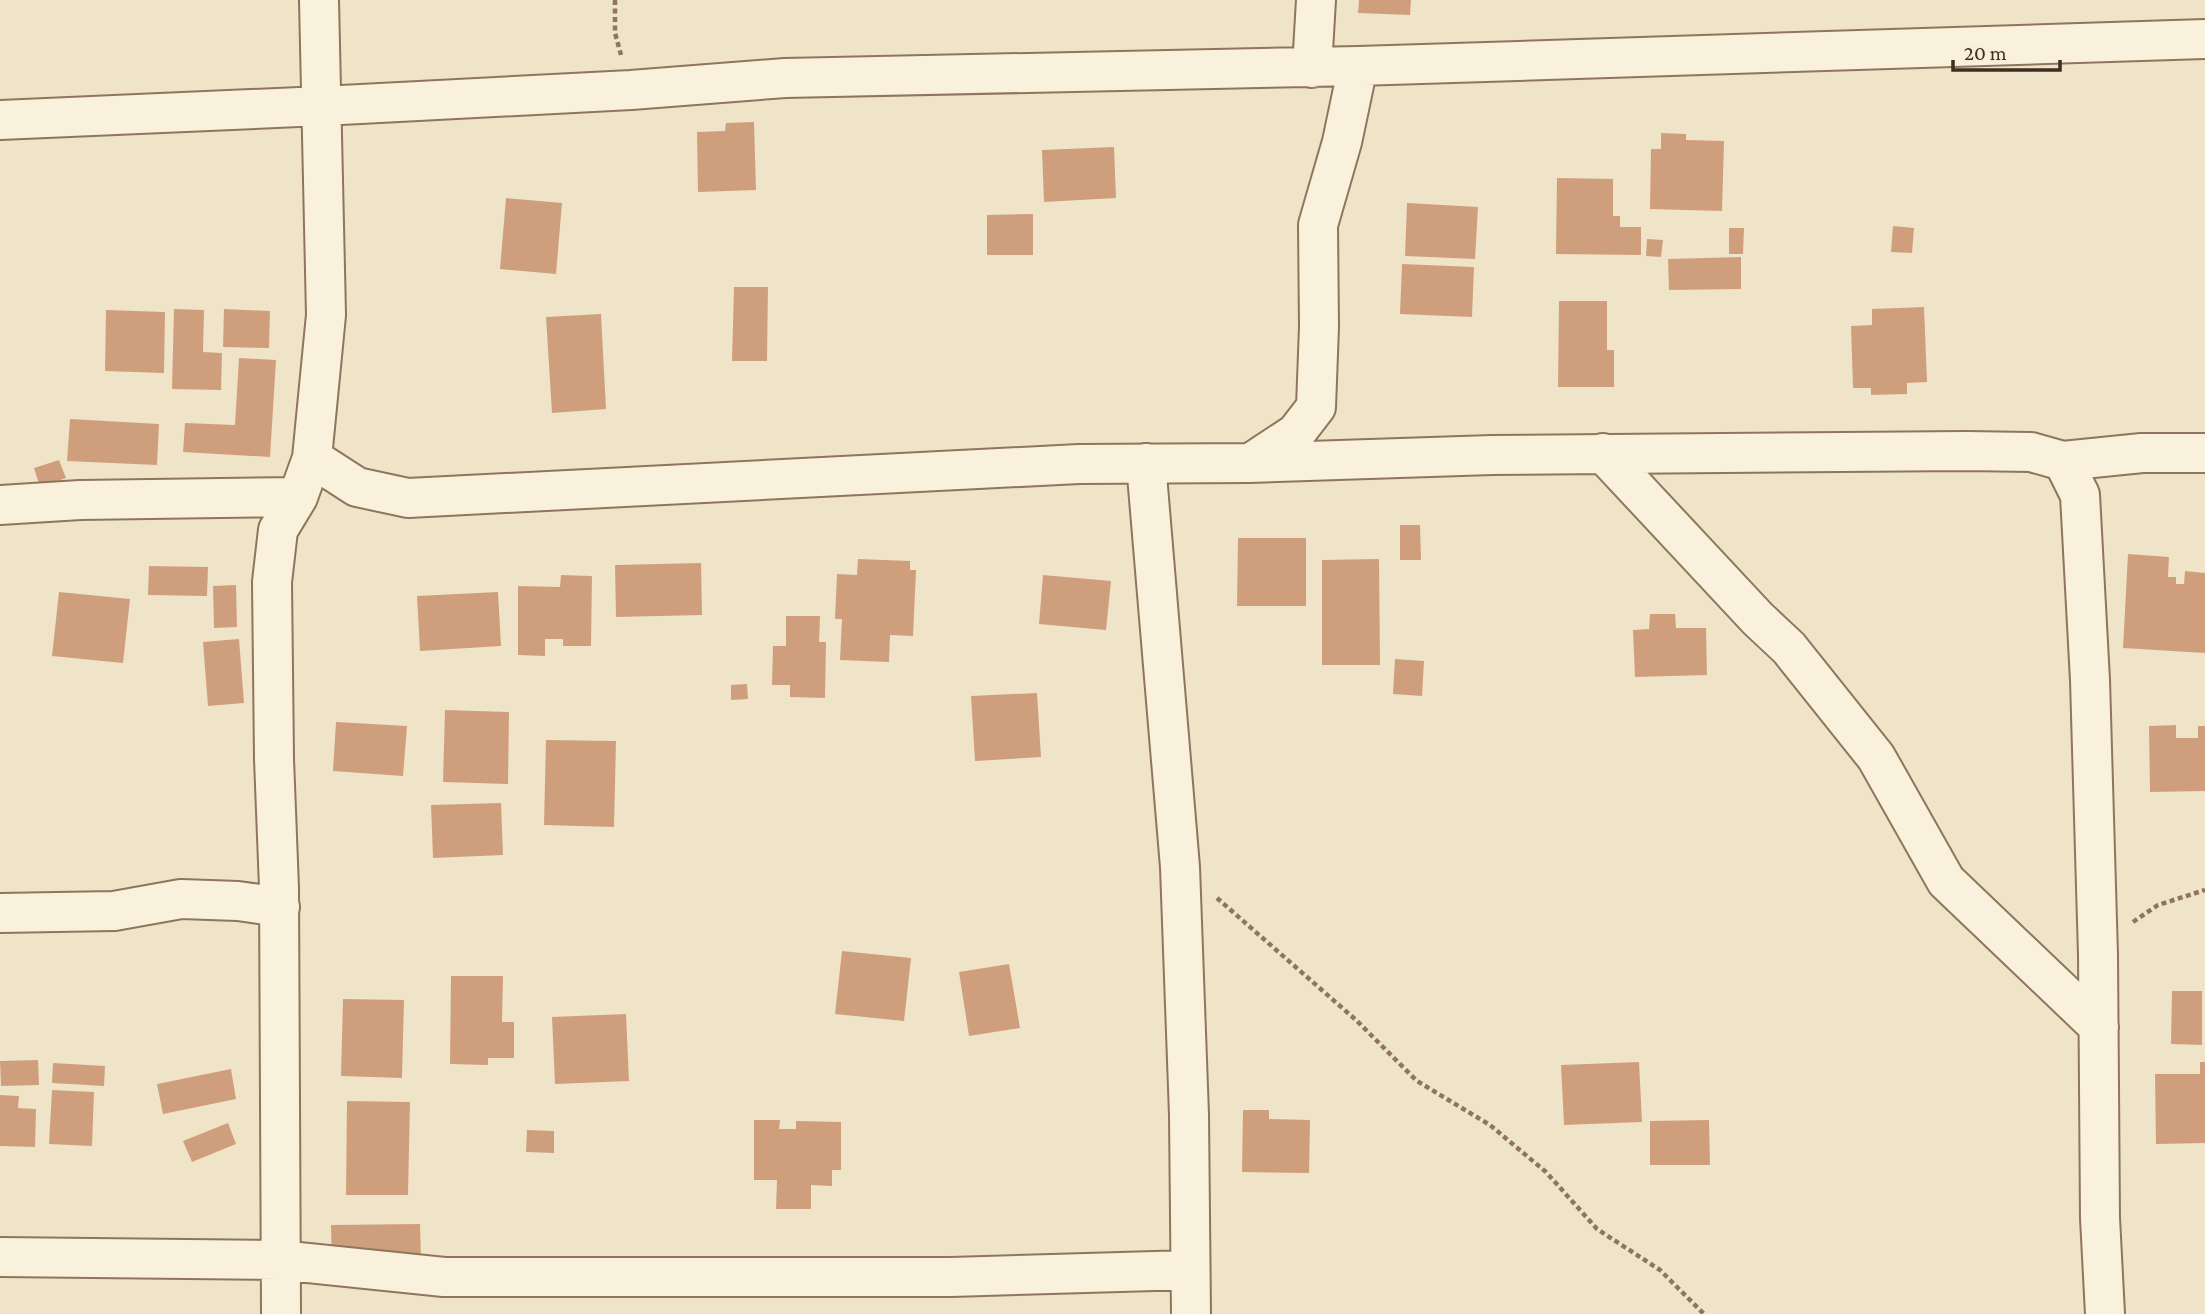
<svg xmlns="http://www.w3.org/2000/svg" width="2205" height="1314" viewBox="0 0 2205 1314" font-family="'Crimson Pro',serif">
  <rect width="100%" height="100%" fill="#f0e4c8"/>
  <path fill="#cf9f7d" d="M 1359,0 L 1411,0 L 1410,15 L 1358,13 Z
    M 754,122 L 756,190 L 698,192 L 697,132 L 725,131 L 726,123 Z
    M 1661,133 L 1686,134 L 1686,140 L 1724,141 L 1722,211 L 1650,209 L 1651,149 L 1661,149 Z
    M 1114,147 L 1116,198 L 1044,202 L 1042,150 Z
    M 1557,178 L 1613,179 L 1613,216 L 1620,216 L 1620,227 L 1641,227 L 1641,255 L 1556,254 Z
    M 506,198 L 562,203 L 556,274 L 500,269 Z
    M 1407,203 L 1478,207 L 1475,259 L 1405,256 Z
    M 1033,214 L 1033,255 L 987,255 L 987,215 Z
    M 1893,226 L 1914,228 L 1912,253 L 1891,252 Z
    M 1729,228 L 1744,228 L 1743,254 L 1729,254 Z
    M 1647,239 L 1663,240 L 1661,257 L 1646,256 Z
    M 1741,257 L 1741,289 L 1669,290 L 1668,259 Z
    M 1402,264 L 1474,267 L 1472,317 L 1400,314 Z
    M 734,287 L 768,287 L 767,361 L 732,361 Z
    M 1559,301 L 1607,301 L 1607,350 L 1614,350 L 1614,387 L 1558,387 Z
    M 1924,307 L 1927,382 L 1907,383 L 1907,394 L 1871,395 L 1871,388 L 1853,388 L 1851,326 L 1872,325 L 1872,309 Z
    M 174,309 L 204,310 L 203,352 L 222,353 L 221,390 L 172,389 Z
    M 224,309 L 270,311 L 269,348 L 223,347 Z
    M 106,310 L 165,312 L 164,373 L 105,371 Z
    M 601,314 L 606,409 L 552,413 L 546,317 Z
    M 239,358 L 276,360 L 270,457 L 183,452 L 185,423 L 235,425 Z
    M 70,419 L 159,424 L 157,465 L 67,461 Z
    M 59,460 L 66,478 L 40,487 L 34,468 Z
    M 1400,525 L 1420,525 L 1421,560 L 1400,560 Z
    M 1238,538 L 1306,538 L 1306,606 L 1237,606 Z
    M 2128,554 L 2169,557 L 2168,577 L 2176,577 L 2176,584 L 2184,584 L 2185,571 L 2205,573 L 2205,653 L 2123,648 Z
    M 858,559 L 910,561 L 910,570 L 916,570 L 913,636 L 890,635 L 889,662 L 840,660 L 842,619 L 835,619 L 837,574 L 857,575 Z
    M 1379,559 L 1380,665 L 1322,665 L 1322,560 Z
    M 701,563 L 702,615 L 616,617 L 615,565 Z
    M 149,566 L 208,567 L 207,596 L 148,595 Z
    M 561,575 L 592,576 L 591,646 L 563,646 L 563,639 L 545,639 L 545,656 L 518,655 L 518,586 L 560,587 Z
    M 1043,575 L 1111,581 L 1106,630 L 1039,624 Z
    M 236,585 L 237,627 L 214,628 L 213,586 Z
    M 59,592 L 130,599 L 123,663 L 52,656 Z
    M 498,592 L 501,646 L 420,651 L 417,596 Z
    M 1650,614 L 1675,614 L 1676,628 L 1706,628 L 1707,675 L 1635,677 L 1633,630 L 1649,629 Z
    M 786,616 L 820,616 L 819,642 L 826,642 L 825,698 L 790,697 L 790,685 L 772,685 L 773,646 L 786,646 Z
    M 239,639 L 244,703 L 208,706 L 203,642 Z
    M 1395,659 L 1424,661 L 1422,696 L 1393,694 Z
    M 747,684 L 748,699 L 731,700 L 731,685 Z
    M 1037,693 L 1041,757 L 975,761 L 971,696 Z
    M 445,710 L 509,712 L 508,784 L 443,782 Z
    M 336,722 L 407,726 L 403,776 L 333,771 Z
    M 2176,725 L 2176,738 L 2198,738 L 2198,726 L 2205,726 L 2205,791 L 2150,792 L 2149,726 Z
    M 546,740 L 616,741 L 614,827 L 544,825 Z
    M 501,803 L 503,855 L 433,858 L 431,805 Z
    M 842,951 L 911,958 L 904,1021 L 835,1014 Z
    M 1009,964 L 1020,1028 L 969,1036 L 959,972 Z
    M 451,976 L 503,976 L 502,1022 L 514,1022 L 514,1058 L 488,1058 L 488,1065 L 450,1064 Z
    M 2172,991 L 2202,991 L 2202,1045 L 2171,1044 Z
    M 343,999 L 404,1000 L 402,1078 L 341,1076 Z
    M 626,1014 L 629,1081 L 555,1084 L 552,1017 Z
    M 38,1060 L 39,1085 L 1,1086 L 0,1061 Z
    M 1639,1062 L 1642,1122 L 1564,1125 L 1561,1065 Z
    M 2200,1062 L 2205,1062 L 2205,1143 L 2156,1144 L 2155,1074 L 2200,1074 Z
    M 53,1063 L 105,1066 L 104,1086 L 52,1083 Z
    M 231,1069 L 236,1099 L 163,1114 L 157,1084 Z
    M 52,1090 L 94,1092 L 92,1146 L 49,1144 Z
    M 0,1095 L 19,1096 L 18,1108 L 36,1109 L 35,1147 L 0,1146 Z
    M 347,1101 L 410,1102 L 408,1195 L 346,1195 Z
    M 1243,1110 L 1269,1110 L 1269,1119 L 1310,1120 L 1309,1173 L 1242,1172 Z
    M 754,1120 L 780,1120 L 779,1129 L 796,1129 L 796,1121 L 841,1122 L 841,1170 L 832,1170 L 832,1186 L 811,1185 L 811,1209 L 776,1209 L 777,1180 L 754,1180 Z
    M 1709,1120 L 1710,1165 L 1650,1165 L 1650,1121 Z
    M 228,1123 L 236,1144 L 192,1162 L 183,1141 Z
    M 527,1130 L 554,1131 L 554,1153 L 526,1152 Z
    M 420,1224 L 421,1259 L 332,1260 L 331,1225 Z"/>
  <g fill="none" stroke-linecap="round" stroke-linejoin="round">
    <g stroke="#8d765c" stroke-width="42">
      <path id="minor" d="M 1312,68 L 1316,0
        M 0,120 L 322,106 L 631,90 L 785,78 L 1358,66 L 2205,39
        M 1603,453 L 1758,619 L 1789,648 L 1876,757 L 1946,881 L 2099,1027
        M 312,458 L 357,487 L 408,498 L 1079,464 L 1250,463 L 1492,455 L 1966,451 L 2031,452 L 2063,461 L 2080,495 L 2090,680 L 2098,955 L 2100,1218 L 2105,1314
        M 2063,461 L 2142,453 L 2205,453
        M 1252,462 L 1296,433 L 1316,407 L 1319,327 L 1318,225 L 1342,142 L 1358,66
        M 1146,463 L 1180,867 L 1189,1115 L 1191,1314
        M 0,505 L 80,500 L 298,497
        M 0,913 L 114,911 L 181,899 L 238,901 L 280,907
        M 0,1257 L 279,1260 L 444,1277 L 951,1277 L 1190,1270
        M 281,1314 L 279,888 L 274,759 L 272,582 L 278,530 L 298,497 L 312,458 L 326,315 L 319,0"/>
    </g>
    <path stroke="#8d765c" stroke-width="4.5" stroke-dasharray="5 3.5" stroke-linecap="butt" d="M 615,0 L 615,33 L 621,55
      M 1217,898 L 1356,1020 L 1417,1081 L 1490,1125 L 1546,1172 L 1597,1229 L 1660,1270 L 1704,1314
      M 2133,922 L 2158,905 L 2205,890"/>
    <use href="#minor" stroke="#faf1dc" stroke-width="38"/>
  </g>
  <path d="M1953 60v10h107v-10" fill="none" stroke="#3d2e20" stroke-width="3.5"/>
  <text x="1964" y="60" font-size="21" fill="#3d2e20" stroke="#f7eed8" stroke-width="5" paint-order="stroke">20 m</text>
</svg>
